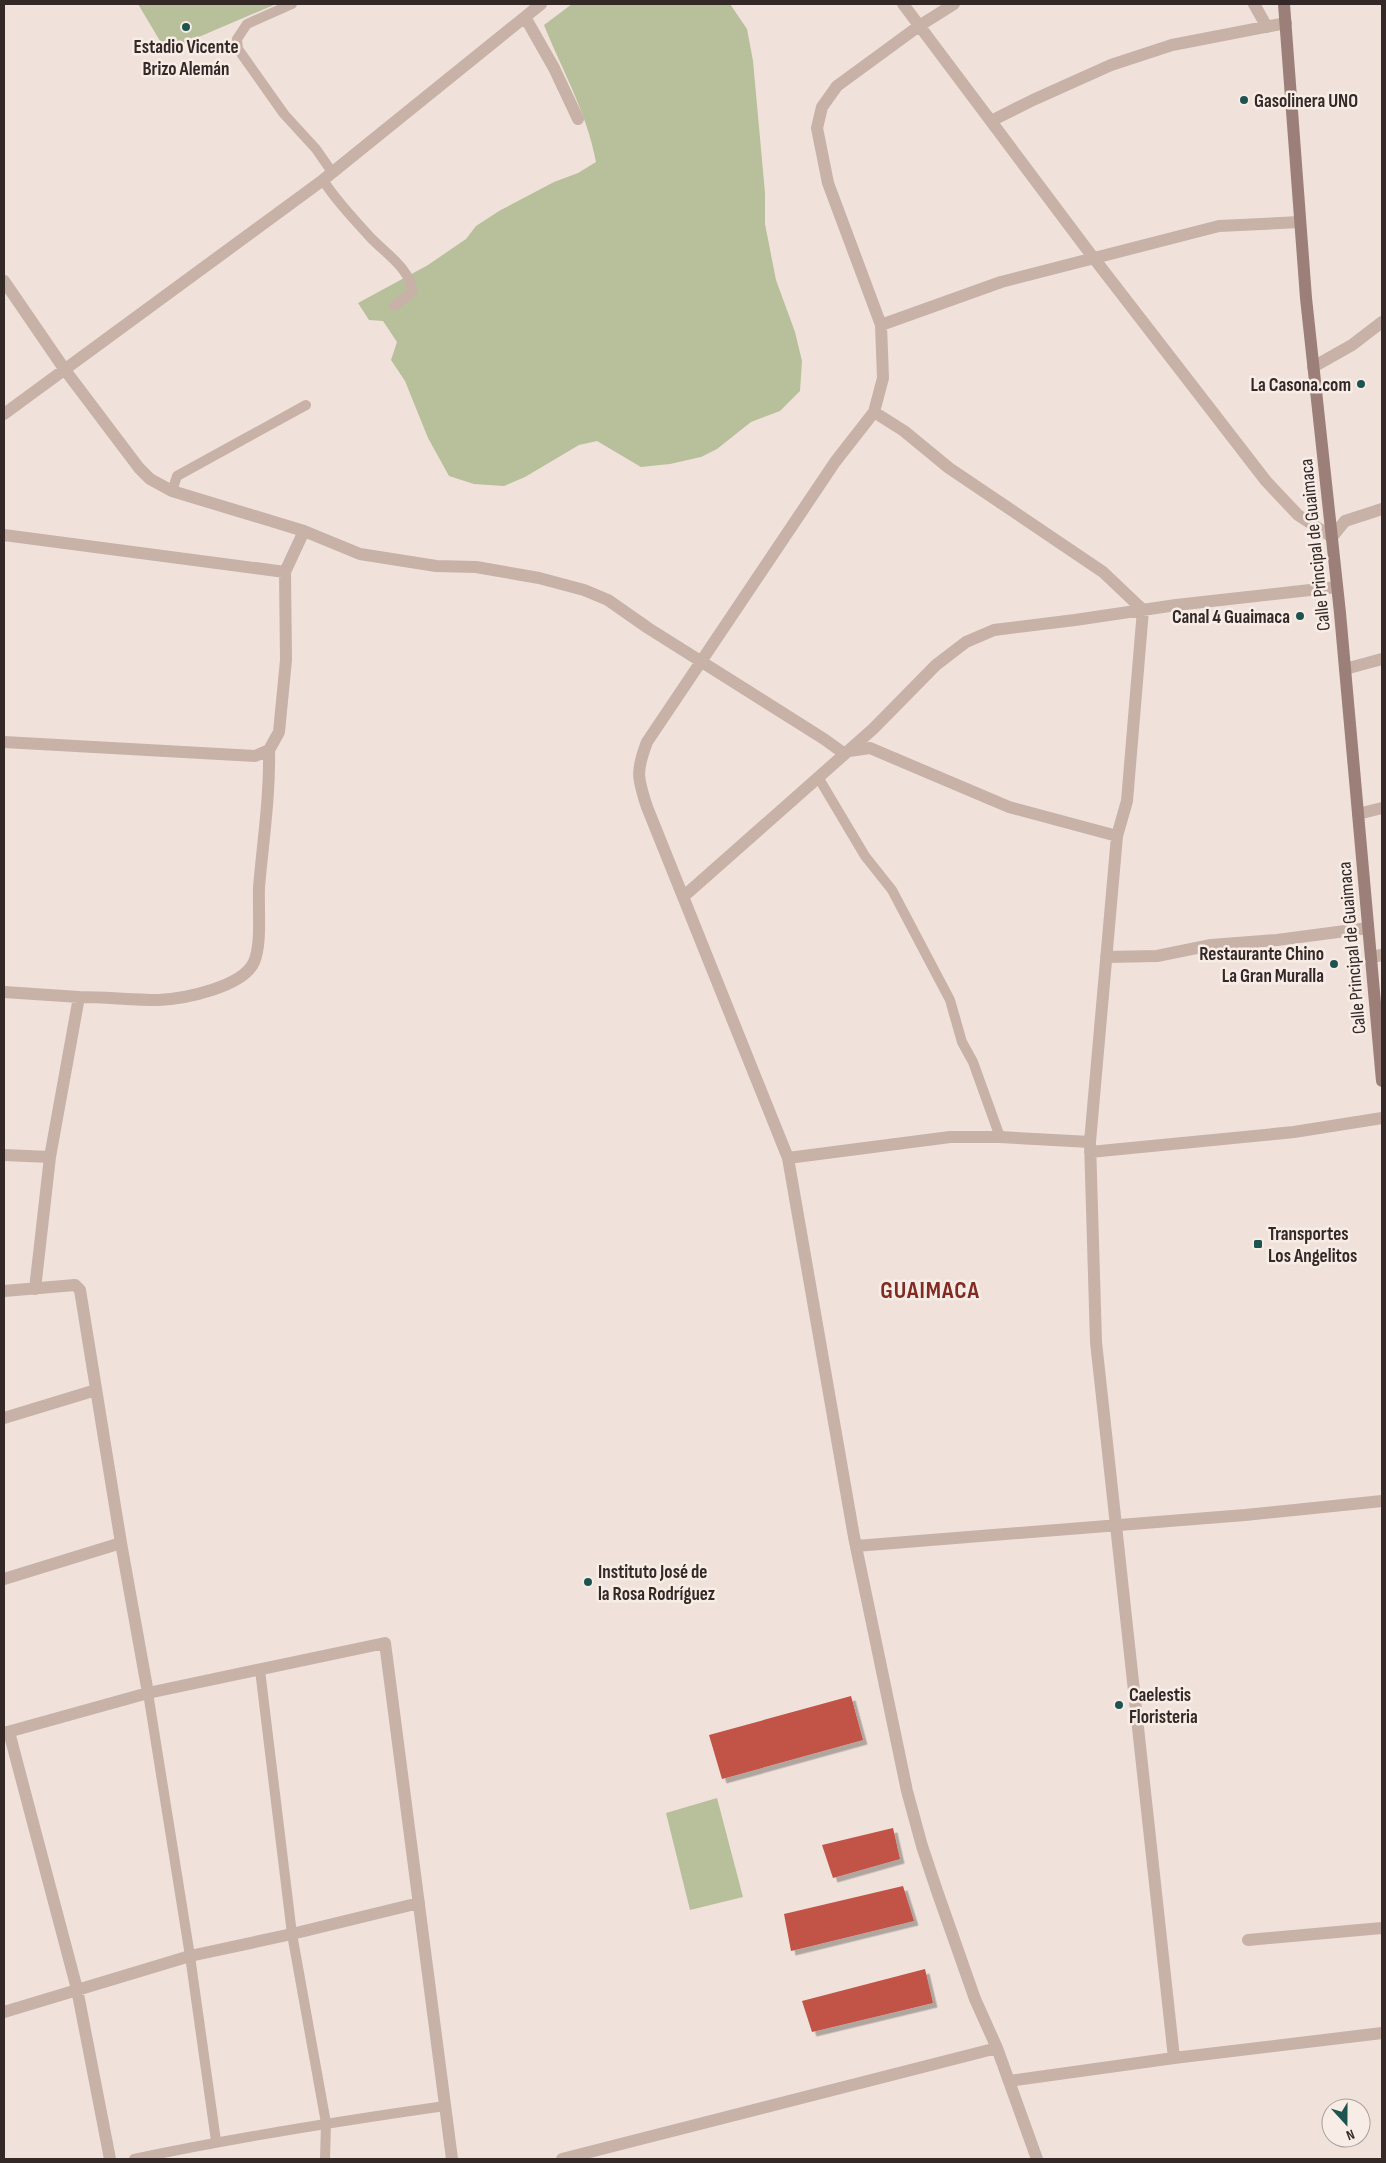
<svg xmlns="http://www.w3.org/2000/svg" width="1386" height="2163" viewBox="0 0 1386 2163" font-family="'Sofia Sans Condensed',sans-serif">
  <defs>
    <filter id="shadow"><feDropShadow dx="4.5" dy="4.5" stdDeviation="0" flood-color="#0004"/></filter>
  </defs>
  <rect width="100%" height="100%" fill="#f0e2da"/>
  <path fill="#b8bf9b" d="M 138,4 L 276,4 L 166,51 Z
    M 572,4 L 730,4 L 747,29 L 753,61 L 765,193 L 765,224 L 776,280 L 795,332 L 802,361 L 800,391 L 780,411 L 751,422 L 717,449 L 701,457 L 670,464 L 641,467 L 597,441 L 579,445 L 525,477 L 504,486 L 474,484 L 449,476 L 428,438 L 405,381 L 391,360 L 397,342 L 383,321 L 369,320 L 358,303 L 428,265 L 466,239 L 476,226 L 499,211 L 554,182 L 578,173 L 596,162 C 587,113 562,70 544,25 Z
    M 717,1798 L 743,1897 L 690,1910 L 666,1813 Z"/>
  <path fill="#c25247" filter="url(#shadow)" d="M 851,1696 L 863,1740 L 722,1779 L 709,1735 Z
    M 893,1828 L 900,1859 L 833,1878 L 822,1845 Z
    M 903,1886 L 914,1921 L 791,1951 L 784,1914 Z
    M 925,1969 L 933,2003 L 812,2032 L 802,2001 Z"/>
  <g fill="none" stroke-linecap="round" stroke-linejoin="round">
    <path stroke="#c8b1a7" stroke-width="10" d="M 292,4 L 247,24 L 237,39 L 238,49 L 284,114 L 316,149 L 332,172
      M 323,180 C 336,201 354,219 370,237 C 384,252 412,270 412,292 L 394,306
      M 172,491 L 177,476 L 306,405
      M 818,777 L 865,856 L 892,890 L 950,1000 L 962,1042 L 973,1062 L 1000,1137
      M 260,1670 L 292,1934 L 326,2123 L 325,2159
      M 148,1693 L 190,1956 L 216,2141
      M 134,2159 C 237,2137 340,2121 445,2106"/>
    <path stroke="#c8b1a7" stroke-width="12" d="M 903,4 L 1089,252 L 1266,481 L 1298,515 L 1332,537 L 1345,521 L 1382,509
      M 954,4 L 919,26 L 837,86 L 822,107 L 817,128 L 828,183 L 881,325 L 883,378 L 874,412 L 835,462 L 647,742 C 636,771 637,777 647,807 L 788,1158 L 854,1537 L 907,1791 L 922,1846 L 937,1891 L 975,1999 L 997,2048 L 1037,2159
      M 1254,4 L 1267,27
      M 525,17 L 554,68 L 578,119
      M 991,121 L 1033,100 L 1111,65 L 1172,45 L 1286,23
      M 4,281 L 65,370 L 139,468 L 150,479 L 172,491 L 304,531 L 360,554 L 436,566 L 476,567 L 539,578 L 584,590 L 608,600 L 648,628 L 824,739 L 842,752 L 870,748 L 1009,807 L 1117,836
      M 881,325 L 1001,282 L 1219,226 L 1300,222
      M 1313,367 L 1352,345 L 1382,322
      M 874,412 L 904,431 L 949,468 L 1103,572 L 1143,610 L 1127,801 L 1117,836 L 1090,1142 L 1096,1342 L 1174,2058
      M 4,414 L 323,180 L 541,4
      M 4,535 L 285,572
      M 1345,669 L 1382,659
      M 4,742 L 255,756 L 269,750 L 279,732 L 286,660 L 285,572 L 304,531
      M 1358,814 L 1382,808
      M 683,897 L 873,729 L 936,665 L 966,642 L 994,630 L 1075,620 L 1176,605 L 1337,587
      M 1106,957 L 1157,956 L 1211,945 L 1277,940 L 1368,928
      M 1371,957 L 1382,955
      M 4,992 L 79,997 L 50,1157 L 35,1289
      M 79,997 C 105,997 132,1000 158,1000 C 184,999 243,987 254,962 C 262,944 258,908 259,887 C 263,841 270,796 269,750
      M 1090,1152 L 1294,1132 L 1382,1118
      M 4,1155 L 50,1157
      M 788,1158 L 950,1137 L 1000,1137 L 1090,1142
      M 4,1291 L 75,1285 L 80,1290 L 121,1543 L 148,1693
      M 4,1418 L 96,1390
      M 856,1546 L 1245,1515 L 1382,1501
      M 4,1579 L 121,1543
      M 9,1732 L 77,1989 L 110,2159
      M 4,1733 L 148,1693 L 385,1643 L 452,2159
      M 1248,1940 L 1382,1928
      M 4,2012 L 190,1956 L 292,1934 L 419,1903
      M 1009,2081 L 1174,2058 L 1382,2033
      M 562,2159 L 997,2048"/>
    <path stroke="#9c7f78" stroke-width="12" d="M 1284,4 L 1306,298 L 1340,613 L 1382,1081"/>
  </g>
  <g fill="#1e5450" stroke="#f8ede6" stroke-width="2">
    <circle cx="186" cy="27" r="5"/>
    <circle cx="1244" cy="100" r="5"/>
    <circle cx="1361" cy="384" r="5"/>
    <circle cx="1300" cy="616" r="5"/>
    <circle cx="1334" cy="964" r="5"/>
    <rect x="1253" y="1239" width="10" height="10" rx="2.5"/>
    <circle cx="588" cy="1582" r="5"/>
    <circle cx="1119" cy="1705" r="5"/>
  </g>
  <g text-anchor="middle" stroke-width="5" stroke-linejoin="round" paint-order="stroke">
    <g font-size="19" font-weight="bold" fill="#352927" stroke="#f8ede6" text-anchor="start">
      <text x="186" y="53" text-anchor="middle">Estadio Vicente<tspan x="186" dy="22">Brizo Alemán</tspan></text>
      <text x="1254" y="107">Gasolinera UNO</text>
      <text x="1351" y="391" text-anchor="end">La Casona.com</text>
      <text x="1290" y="623" text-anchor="end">Canal 4 Guaimaca</text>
      <text x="1324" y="960" text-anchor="end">Restaurante Chino<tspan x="1324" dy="22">La Gran Muralla</tspan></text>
      <text x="1268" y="1240">Transportes<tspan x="1268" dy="22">Los Angelitos</tspan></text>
      <text x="598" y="1578">Instituto José de<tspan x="598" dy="22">la Rosa Rodríguez</tspan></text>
      <text x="1129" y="1701">Caelestis<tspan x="1129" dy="22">Floristeria</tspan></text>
    </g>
    <g font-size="19" fill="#352927" stroke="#f8ede6">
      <text transform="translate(1314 545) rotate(-96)" y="7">Calle Principal de Guaimaca</text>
      <text transform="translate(1351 948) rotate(-95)" y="7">Calle Principal de Guaimaca</text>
    </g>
    <g font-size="24" font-weight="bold" letter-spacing="1" fill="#812b23" stroke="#f8ede6">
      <text x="930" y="1298">GUAIMACA</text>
    </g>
  </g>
  <rect width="1386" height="2163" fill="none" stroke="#352927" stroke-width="10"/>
  <g transform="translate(1346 2123) rotate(159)"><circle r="24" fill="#f8ede6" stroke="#aa9f9a"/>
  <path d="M0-4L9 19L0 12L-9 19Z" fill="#1e5450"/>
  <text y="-8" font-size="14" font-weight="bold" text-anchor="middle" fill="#352927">N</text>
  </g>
</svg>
